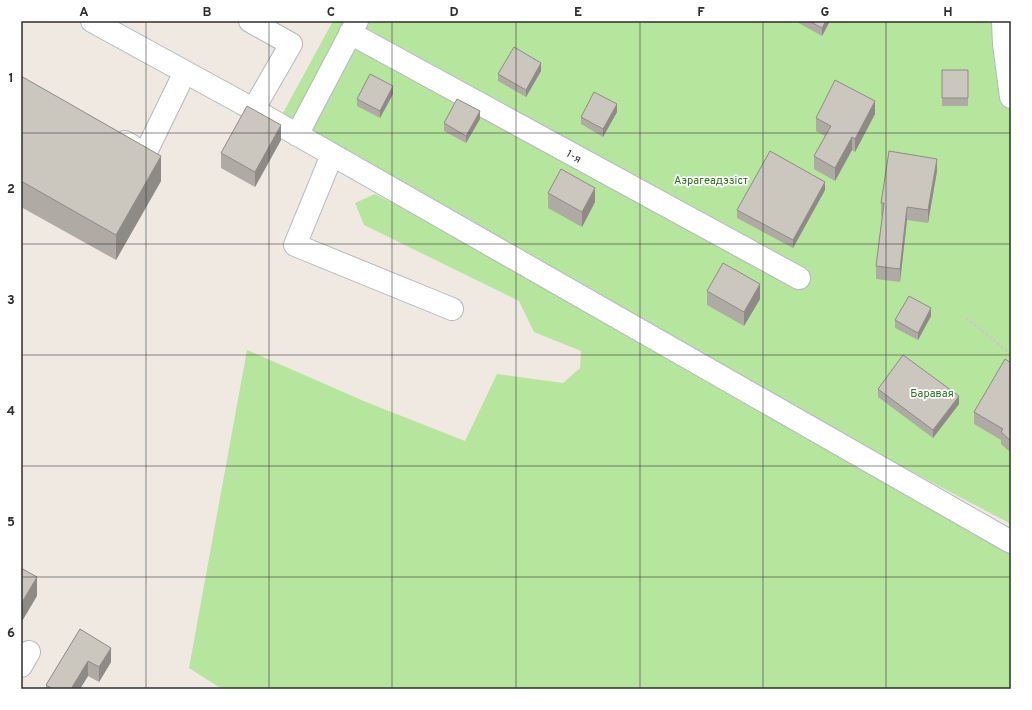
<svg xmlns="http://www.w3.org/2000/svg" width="1032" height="710" viewBox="0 0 1032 710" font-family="Overpass,sans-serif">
  <rect width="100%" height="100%" fill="#efe9e1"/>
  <path fill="#b6e59e" d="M 333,21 L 1011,21 L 1011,524 L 853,441 L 1011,550 L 1011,689 L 222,689 L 189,668 L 247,350 L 366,402 L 465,441 L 497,374 L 563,383 L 580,368 L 581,351 L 534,332 L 519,301 L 364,225 L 355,203 L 375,194 L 829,428 L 277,124 Z"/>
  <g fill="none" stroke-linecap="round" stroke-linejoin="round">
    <g stroke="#b4b7c1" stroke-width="24">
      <path id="minor" d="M 92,21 L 240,102 L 1011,542
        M 250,21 L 291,44 L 253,110
        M 1003,21 L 1004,44 L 1011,97
        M 350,33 L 799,278
        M 297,135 L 357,21
        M 125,142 L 145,154 L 185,72
        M 332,155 L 295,245 L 452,309
        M 21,666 L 29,652"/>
    </g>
    <path stroke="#c9c9c9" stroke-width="2.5" stroke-dasharray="3 2" stroke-linecap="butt" d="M 966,318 L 1011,354"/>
    <use href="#minor" stroke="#fff" stroke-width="22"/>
  </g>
  <path fill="#afaba4" d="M 795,21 L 830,21 L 822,36 Z
    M 942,70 L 968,70 L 968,106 L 942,106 Z
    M 541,71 L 526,97 L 498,81 L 498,74 Z
    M 21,76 L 161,181 L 116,260 L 21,207 Z
    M 393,94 L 380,118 L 357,106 L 357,99 Z
    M 617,112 L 603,137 L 581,124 L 581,117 Z
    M 875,114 L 855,152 L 852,150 L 835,181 L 814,169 L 814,156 L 825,136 L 816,131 L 816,118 Z
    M 480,119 L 466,143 L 444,131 L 444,123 Z
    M 281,140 L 255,187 L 221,168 L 221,153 Z
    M 937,171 L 928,223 L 907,220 L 900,282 L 876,279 L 876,266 L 882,216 L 881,215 L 881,203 Z
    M 825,190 L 793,248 L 737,218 L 737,210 Z
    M 548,193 L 595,202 L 582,227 L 548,208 Z
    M 707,291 L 760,299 L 744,326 L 707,305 Z
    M 931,316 L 918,340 L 895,328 L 895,320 Z
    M 1011,363 L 1011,453 L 1001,444 L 1001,440 L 974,424 L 974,412 Z
    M 878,389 L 959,404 L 933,438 L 878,397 Z
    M 80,629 L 111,662 L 99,682 L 88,676 L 80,689 L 46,689 L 46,685 Z"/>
  <path fill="#8e8b86" d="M 826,21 L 830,21 L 822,36 L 822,28 Z
    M 541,63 L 541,71 L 526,97 L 526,90 Z
    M 393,86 L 393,94 L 380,118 L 380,111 Z
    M 875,101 L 875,114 L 855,152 L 855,139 Z
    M 617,104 L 617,112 L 603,137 L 603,129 Z
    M 480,111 L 480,119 L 466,143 L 466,136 Z
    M 281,125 L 281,140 L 255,187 L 255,172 Z
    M 852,137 L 852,150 L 835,181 L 835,168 Z
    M 161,156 L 161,181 L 116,260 L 116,235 Z
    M 937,159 L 937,171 L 928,223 L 928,210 Z
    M 825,182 L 825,190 L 793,248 L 793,240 Z
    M 595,188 L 595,202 L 582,227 L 582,212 Z
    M 907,207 L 907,220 L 900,282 L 900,269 Z
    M 760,284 L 760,299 L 744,326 L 744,312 Z
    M 931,308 L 931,316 L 918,340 L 918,333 Z
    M 959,396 L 959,404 L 933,438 L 933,430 Z
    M 37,577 L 37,596 L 21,623 L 21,604 Z
    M 111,648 L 111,662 L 99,682 L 99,667 Z
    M 88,661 L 88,676 L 80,689 L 71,689 Z"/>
  <path fill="#cbc7bf" stroke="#8e8b86" d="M 809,21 L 826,21 L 822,28 Z
    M 514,47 L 541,63 L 526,90 L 498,74 Z
    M 942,70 L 968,70 L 968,98 L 942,98 Z
    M 370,74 L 393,86 L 380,111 L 357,99 Z
    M 21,76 L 161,156 L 116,235 L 21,181 Z
    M 835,80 L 875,101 L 855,139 L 852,137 L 835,168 L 814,156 L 831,126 L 816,118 Z
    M 594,92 L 617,104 L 603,129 L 581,117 Z
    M 457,99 L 480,111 L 466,136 L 444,123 Z
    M 247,106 L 281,125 L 255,172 L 221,153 Z
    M 770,151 L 825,182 L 793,240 L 737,210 Z
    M 889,151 L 937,159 L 928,210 L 907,207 L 900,269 L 876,266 L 884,203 L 881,203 Z
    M 561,169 L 595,188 L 582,212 L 548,193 Z
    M 723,263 L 760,284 L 744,312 L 707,291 Z
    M 909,296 L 931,308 L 918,333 L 895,320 Z
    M 903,355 L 959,396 L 933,430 L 878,389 Z
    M 1005,359 L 1011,363 L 1011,441 L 1001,432 L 1003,429 L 974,412 Z
    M 21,568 L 37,577 L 21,604 Z
    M 80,629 L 111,648 L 99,667 L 88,661 L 71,689 L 53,689 L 46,685 Z"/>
  <path fill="none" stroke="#2e2e2e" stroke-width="1" stroke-opacity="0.55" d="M 146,21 L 146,689M 269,21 L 269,689M 392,21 L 392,689M 516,21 L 516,689M 640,21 L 640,689M 763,21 L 763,689M 886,21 L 886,689M 21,133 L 1011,133M 21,244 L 1011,244M 21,355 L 1011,355M 21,466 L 1011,466M 21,577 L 1011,577"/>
  <g text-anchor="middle" stroke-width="3.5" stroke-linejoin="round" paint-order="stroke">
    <g font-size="11" fill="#2e2e2e" stroke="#fff">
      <text transform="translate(574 156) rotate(29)" y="4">1-я</text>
    </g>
    <g font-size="11" fill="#2c6e1b" stroke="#fff">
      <text x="711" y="184">Аэрагеадэзіст</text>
      <text x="932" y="397">Баравая</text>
    </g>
  </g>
  <rect width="1032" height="710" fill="none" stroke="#ffffff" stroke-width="44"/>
  <rect x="22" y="22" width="988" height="666" fill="none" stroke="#2e2e2e" stroke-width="1.5"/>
  <g font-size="13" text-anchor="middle" font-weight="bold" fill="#2e2e2e">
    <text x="84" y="16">A</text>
    <text x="207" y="16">B</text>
    <text x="331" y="16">C</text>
    <text x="454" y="16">D</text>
    <text x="578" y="16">E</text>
    <text x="701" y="16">F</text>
    <text x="825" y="16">G</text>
    <text x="948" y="16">H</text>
    <text x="11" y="82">1</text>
    <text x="11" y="193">2</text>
    <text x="11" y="304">3</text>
    <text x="11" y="415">4</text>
    <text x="11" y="526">5</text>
    <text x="11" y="637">6</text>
  </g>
</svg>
